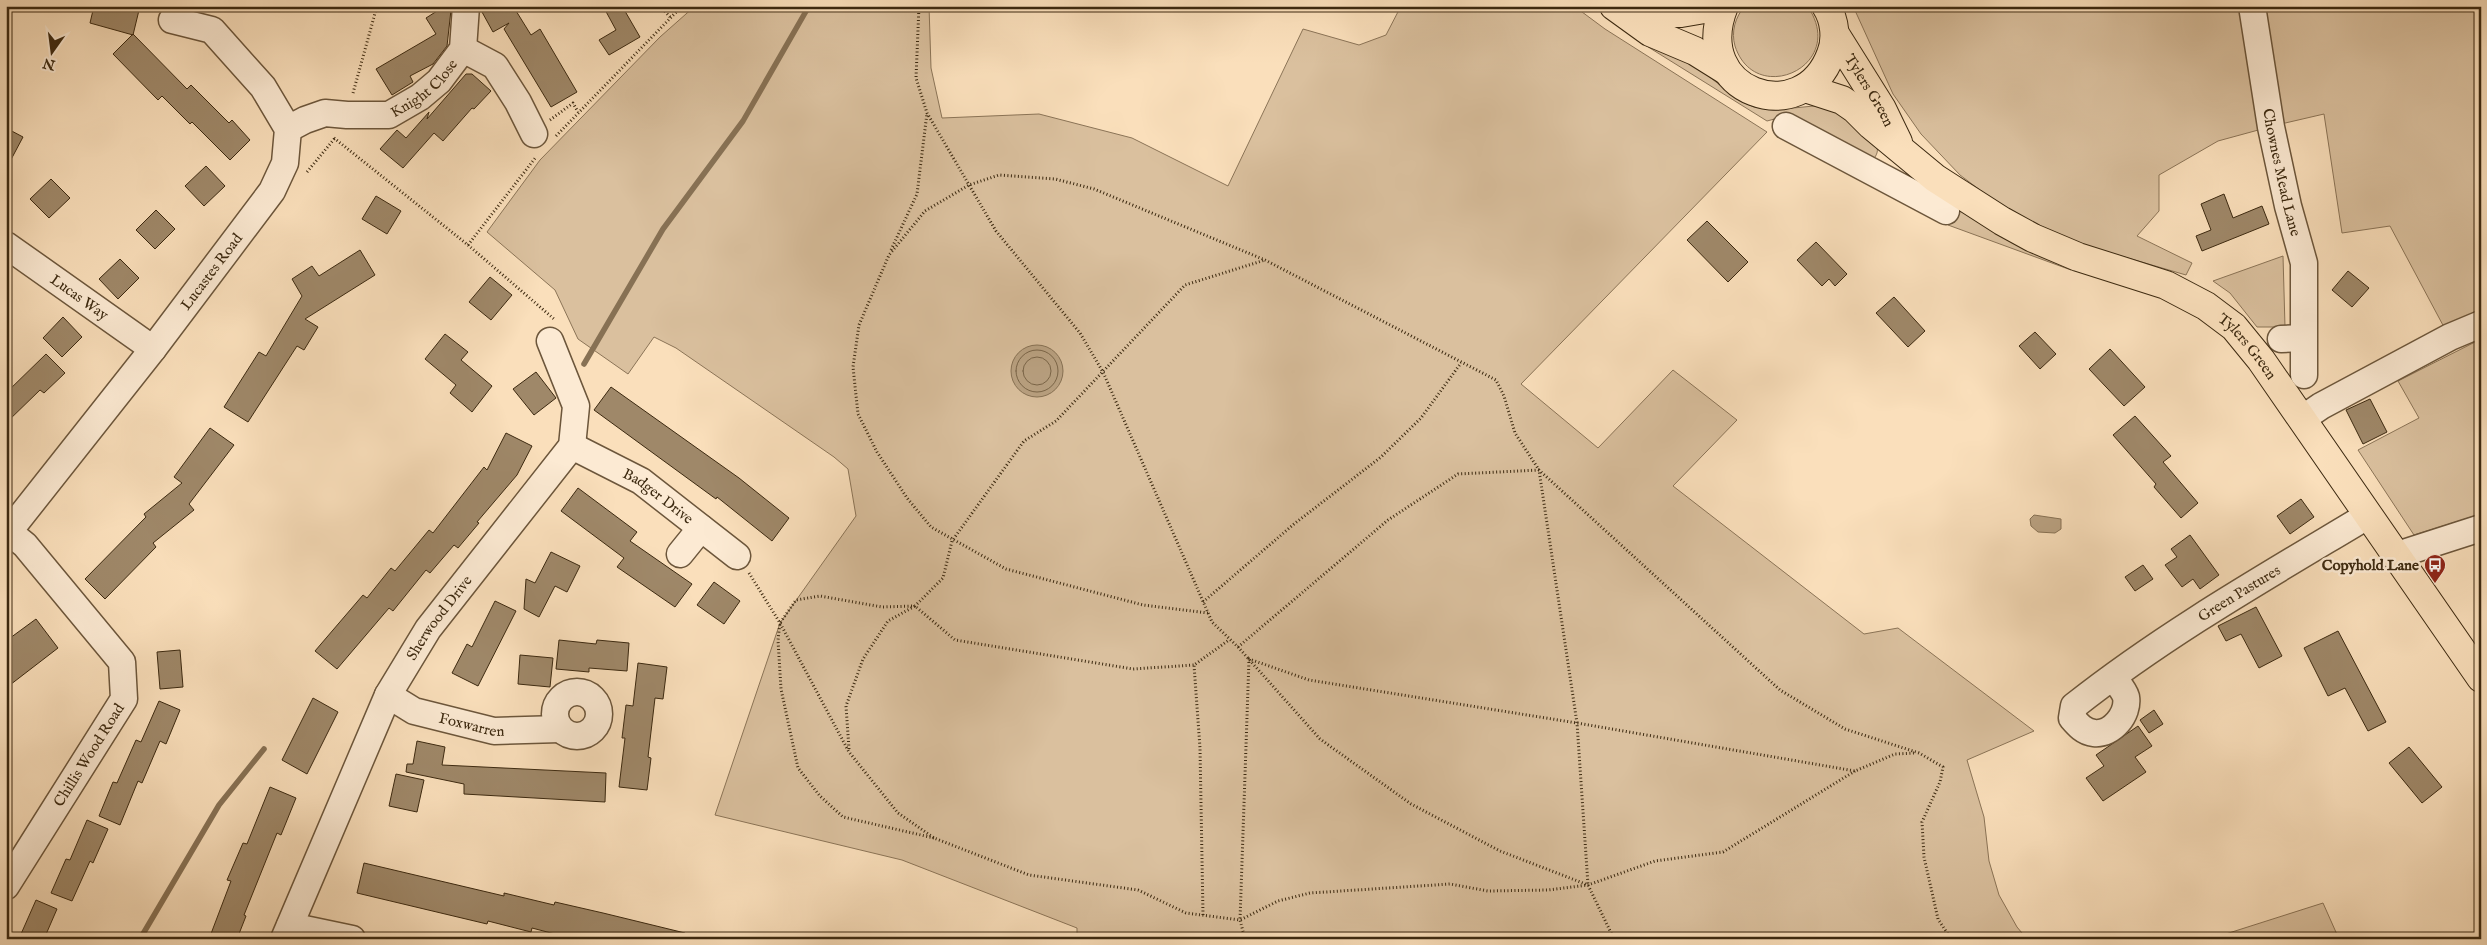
<svg xmlns="http://www.w3.org/2000/svg" width="2487" height="945" viewBox="0 0 2487 945" font-family="'IM FELL English',serif">
  <rect width="100%" height="100%" fill="#fadfbb"/>
  <filter id="stains"><feTurbulence type="fractalNoise" baseFrequency=".004" numOctaves="4"/><feColorMatrix values="0 0 0 0 .2 0 0 0 0 .09 0 0 0 0 .02 0 0 0 .5 -.17"/></filter>
  <radialGradient id="worn" r=".72"><stop offset=".6" stop-color="#630" stop-opacity="0"/><stop offset="1" stop-color="#630" stop-opacity=".3"/></radialGradient>
  <path fill="#dac09e" stroke="#8b7457" d="M 695,6 L 929,6 L 931,68 L 942,118 L 1039,114 L 1132,138 L 1228,186 L 1303,29 L 1359,45 L 1386,35 L 1401,6 L 1574,6 L 1605,29 L 1767,132 L 1521,384 L 1598,448 L 1673,370 L 1737,420 L 1673,486 L 1864,634 L 1898,628 L 2034,731 L 1967,760 L 1984,817 L 1989,861 L 1999,895 L 2017,927 L 2027,939 L 1077,939 L 1077,928 L 902,860 L 715,815 L 780,623 L 856,516 L 848,469 L 834,457 L 676,348 L 654,337 L 628,374 L 578,339 L 555,290 L 487,232 L 540,160 L 660,37 Z
    M 1745,6 L 1808,7 C 1848,66 1755,108 1735,46 C 1731,32 1735,17 1745,6 Z
    M 1853,6 L 2243,6 L 2262,129 L 2218,141 L 2159,175 L 2159,211 L 2137,236 L 2192,263 L 2186,275 L 2080,244 L 2009,212 L 1960,175 L 1921,134 L 1893,94 Z
    M 2262,6 L 2481,6 L 2481,313 L 2445,329 L 2390,226 L 2342,233 L 2324,114 L 2281,124 Z
    M 1639,38 L 1697,67 L 1740,101 L 1754,107 L 1773,110 L 1824,105 L 1839,111 L 1876,144 C 1879,151 1877,155 1872,161 L 1782,117 L 1767,121 L 1637,40 Z
    M 1907,173 L 2072,268 L 2071,270 L 1948,225 L 1947,217 L 1902,176 Z
    M 2283,256 L 2285,327 L 2257,327 L 2230,293 L 2213,281 Z
    M 2481,339 L 2481,514 L 2414,535 L 2358,450 L 2419,418 L 2398,381 Z
    M 2323,903 L 2339,939 L 2210,939 Z"/>
  <path fill="#b9a181" stroke="#877154" d="M1011 371a26 26 0 1 1 52 0a26 26 0 1 1-52 0Z
    M 2034,515 L 2061,519 L 2061,529 L 2055,533 L 2038,532 L 2031,526 L 2030,519 Z"/>
  <g fill="none" stroke-linecap="round" stroke-linejoin="round">
    <path stroke="#7a6548" stroke-width="1" d="M1016 371a21 21 0 1 1 42 0a21 21 0 1 1-42 0Z
      M1023 371a14 14 0 1 1 28 0a14 14 0 1 1-28 0Z"/>
    <path stroke="#877154" stroke-width="5.5" d="M 584,364 L 663,229 L 743,121 L 809,6
      M 140,939 L 219,805 L 264,749"/>
  </g>
  <path fill="#9f8869" stroke="#3c2910" d="M 94,6 L 140,6 L 133,35 L 90,23 Z
    M 445,6 L 448,6 L 451,10 L 447,46 L 433,64 L 410,76 L 413,82 L 392,95 L 376,69 L 436,34 L 426,18 Z
    M 492,6 L 513,6 L 531,35 L 540,29 L 577,92 L 551,107 L 504,29 L 509,23 L 493,32 L 482,12 Z
    M 603,6 L 622,6 L 640,37 L 609,55 L 599,40 L 616,30 Z
    M 133,34 L 187,89 L 191,85 L 229,123 L 232,120 L 250,140 L 230,160 L 192,122 L 190,124 L 162,96 L 158,100 L 113,54 Z
    M 466,74 L 472,74 L 491,91 L 474,109 L 472,108 L 443,141 L 434,133 L 403,168 L 380,149 L 397,130 L 406,138 L 429,112 L 427,119 Z
    M 6,128 L 23,137 L 6,169 Z
    M 206,166 L 225,186 L 204,206 L 185,186 Z
    M 51,179 L 70,198 L 49,218 L 30,199 Z
    M 2224,194 L 2233,218 L 2262,206 L 2269,224 L 2202,251 L 2196,236 L 2211,230 L 2201,204 Z
    M 376,196 L 401,211 L 387,234 L 362,219 Z
    M 156,210 L 175,229 L 155,249 L 136,230 Z
    M 1707,221 L 1748,262 L 1728,282 L 1687,240 Z
    M 1816,242 L 1847,274 L 1835,286 L 1829,279 L 1822,286 L 1797,260 Z
    M 360,250 L 375,275 L 305,319 L 318,327 L 304,350 L 297,346 L 248,422 L 224,407 L 259,352 L 266,356 L 302,296 L 292,279 L 312,266 L 319,276 Z
    M 120,259 L 139,278 L 118,299 L 99,279 Z
    M 2348,271 L 2369,288 L 2352,307 L 2332,290 Z
    M 490,277 L 512,295 L 491,320 L 469,302 Z
    M 1894,297 L 1925,331 L 1908,347 L 1876,313 Z
    M 63,317 L 82,337 L 62,357 L 43,338 Z
    M 2035,332 L 2056,354 L 2040,369 L 2019,346 Z
    M 445,334 L 468,352 L 461,360 L 492,386 L 472,412 L 450,393 L 456,385 L 425,359 Z
    M 2110,349 L 2145,387 L 2124,406 L 2089,369 Z
    M 46,354 L 65,373 L 44,393 L 40,390 L 6,423 L 6,393 Z
    M 536,372 L 556,398 L 534,415 L 513,389 Z
    M 611,387 L 739,478 L 789,518 L 772,541 L 717,497 L 716,499 L 594,410 Z
    M 2370,399 L 2387,432 L 2363,444 L 2346,410 Z
    M 2135,416 L 2171,456 L 2163,462 L 2198,503 L 2181,518 L 2154,487 L 2156,484 L 2113,435 Z
    M 210,428 L 234,445 L 189,504 L 194,510 L 153,543 L 156,547 L 105,599 L 85,579 L 146,517 L 144,514 L 182,483 L 174,477 Z
    M 506,433 L 532,446 L 517,475 L 477,522 L 479,523 L 458,548 L 454,545 L 430,573 L 426,570 L 393,611 L 389,608 L 337,669 L 315,651 L 363,595 L 367,598 L 391,568 L 395,571 L 429,530 L 433,533 L 484,467 L 487,470 Z
    M 578,488 L 637,532 L 630,541 L 692,584 L 675,607 L 617,567 L 624,558 L 561,511 Z
    M 2301,499 L 2314,517 L 2290,534 L 2277,516 Z
    M 2190,535 L 2219,575 L 2200,589 L 2193,579 L 2182,587 L 2165,565 L 2177,557 L 2171,549 Z
    M 551,552 L 580,566 L 567,592 L 555,586 L 539,617 L 524,609 L 526,579 L 535,583 Z
    M 2143,565 L 2153,579 L 2135,591 L 2125,577 Z
    M 714,582 L 740,601 L 724,624 L 697,605 Z
    M 495,601 L 516,611 L 478,686 L 452,673 L 467,644 L 472,647 Z
    M 2256,607 L 2282,656 L 2259,668 L 2241,634 L 2226,641 L 2218,626 Z
    M 36,619 L 58,648 L 6,688 L 6,641 Z
    M 2338,631 L 2386,722 L 2368,731 L 2345,688 L 2328,696 L 2304,648 Z
    M 559,640 L 596,644 L 597,640 L 629,643 L 627,671 L 589,668 L 589,672 L 556,669 Z
    M 180,650 L 183,687 L 160,689 L 157,652 Z
    M 520,655 L 553,658 L 550,687 L 518,684 Z
    M 638,663 L 667,667 L 663,699 L 655,698 L 648,757 L 651,758 L 647,790 L 619,787 L 625,738 L 622,738 L 626,705 L 633,706 Z
    M 313,698 L 338,712 L 307,774 L 282,760 Z
    M 159,701 L 180,710 L 166,744 L 160,741 L 142,783 L 138,781 L 120,825 L 99,816 L 113,782 L 117,783 L 136,740 L 141,742 Z
    M 2154,710 L 2163,724 L 2149,733 L 2140,720 Z
    M 2138,726 L 2152,746 L 2135,757 L 2146,772 L 2103,801 L 2086,778 L 2104,766 L 2096,755 Z
    M 417,741 L 445,747 L 442,765 L 606,773 L 605,802 L 464,794 L 464,784 L 406,772 L 407,764 L 413,764 Z
    M 2409,747 L 2442,787 L 2422,803 L 2389,763 Z
    M 396,774 L 424,780 L 417,812 L 389,806 Z
    M 270,787 L 296,798 L 281,835 L 277,833 L 244,915 L 246,916 L 237,939 L 209,939 L 231,881 L 227,880 L 243,843 L 247,844 Z
    M 87,820 L 108,829 L 93,863 L 90,861 L 72,901 L 51,893 L 66,859 L 70,860 Z
    M 364,863 L 504,896 L 504,893 L 554,905 L 555,902 L 603,913 L 685,933 L 685,939 L 574,939 L 532,928 L 531,932 L 488,921 L 487,924 L 357,893 Z
    M 36,900 L 57,909 L 44,939 L 33,939 L 21,934 Z"/>
  <g fill="none" stroke-linecap="round" stroke-linejoin="round">
    <g stroke="#6c563b" stroke-width="29">
      <g id="minor">
        <path id="s1" d="M 2252,6 L 2271,127 L 2288,206 L 2304,263 L 2304,375"/>
        <path d="M 463,49 L 495,66 L 518,102 L 534,134"/>
        <path d="M 1786,126 L 1946,211"/>
        <path id="s2" d="M 288,129 L 305,120 L 325,113 L 347,115 L 389,115 L 420,97 L 439,81 L 463,49 L 466,6"/>
        <path id="s3" d="M 6,245 L 153,349"/>
        <path d="M 2281,339 L 2303,338"/>
        <path d="M 2302,419 L 2321,406 L 2450,337 L 2481,324"/>
        <path id="s4" d="M 572,446 L 641,481 L 737,556"/>
        <path id="s5" d="M 6,535 L 153,349 L 272,191 L 285,163 L 288,129 L 263,87 L 212,30 L 172,20"/>
        <path d="M 680,554 L 701,528"/>
        <path d="M 2394,556 L 2481,528"/>
        <path id="s6" d="M 2113,677 C 2117,683 2124,690 2126,697 C 2129,714 2112,735 2094,733 C 2084,732 2078,725 2072,718 L 2074,706 C 2165,634 2267,576 2367,516"/>
        <circle cx="577" cy="714" r="22"/>
        <path id="s7" d="M 388,695 L 414,711 L 494,731 L 560,729"/>
        <path id="s8" d="M 6,886 L 124,699 L 122,662 L 25,545 L 9,532"/>
        <path d="M 290,926 L 352,939"/>
        <path id="s9" d="M 284,939 L 388,695 L 428,629 L 572,446 L 576,406 L 550,341"/>
      </g>
    </g>
    <g stroke="#3c2910" stroke-width="30">
      <path id="major" d="M 1614,6 L 1650,32 L 1695,51 L 1727,71
        M 1623,11 L 1681,13 L 1722,6"/>
    </g>
    <g stroke="#3c2910" stroke-width="30">
      <g id="highway">
        <path d="M 1724,6 C 1689,93 1803,131 1831,54 C 1837,39 1835,20 1826,6"/>
        <path id="s10" d="M 1835,34 L 1882,109 L 1898,142"/>
        <path id="s11" d="M 1805,88 L 1842,100 L 1855,109 L 1871,125 L 1935,178 L 2002,221 L 2033,238 L 2078,257 L 2166,285 L 2206,306 L 2234,327 L 2261,360 L 2481,678"/>
      </g>
    </g>
    <path stroke="#3c2910" stroke-width="3" stroke-dasharray="1 2.5" stroke-linecap="butt" d="M 660,6 L 670,17
      M 919,6 L 916,78 L 927,113 L 996,231 L 1080,333 L 1103,372 L 1212,622 L 1238,647 L 1320,739 L 1411,804 L 1500,851 L 1588,885 L 1614,939
      M 353,93 L 377,6
      M 550,120 L 573,103 L 578,112
      M 556,136 L 682,6
      M 334,138 L 468,245 L 554,319
      M 307,172 L 335,138
      M 468,245 L 536,157
      M 891,250 L 917,194 L 927,113
      M 749,573 L 780,623 L 849,752 L 898,813 L 934,838 L 1029,875 L 1138,890 L 1186,913 L 1240,920 L 1245,939
      M 1203,602 L 1294,524 L 1381,457 L 1421,418 L 1461,363
      M 1208,613 L 1143,605 L 1006,569 L 931,527 L 907,498 L 877,452 L 858,414 L 853,367 L 859,325 L 889,255 L 925,211 L 969,185 L 999,175 L 1055,179 L 1094,189 L 1265,260 L 1496,380 L 1504,396 L 1515,433 L 1539,470 L 1780,690 L 1845,729 L 1919,753 L 1943,767 L 1940,782 L 1922,822 L 1924,857 L 1938,919 L 1951,939
      M 1238,647 L 1388,520 L 1458,474 L 1539,470 L 1577,723 L 1588,885
      M 849,749 L 846,706 L 863,659 L 888,621 L 915,606 L 955,640 L 1133,669 L 1194,665
      M 1855,771 L 1723,852 L 1655,861 L 1588,885 L 1548,890 L 1488,891 L 1450,884 L 1310,893 L 1278,901 L 1240,920 L 1249,659 L 1309,680 L 1577,723 L 1855,771 L 1895,754 L 1915,753
      M 934,838 L 843,817 L 820,796 L 798,768 L 781,689 L 778,640 L 780,623 L 796,600 L 820,596 L 882,607 L 915,606 L 943,578 L 952,541 L 1024,441 L 1056,421 L 1185,285 L 1265,260
      M 1203,915 L 1200,748 L 1194,665 L 1229,640"/>
    <use href="#minor" stroke="#fcead3" stroke-width="26"/>
    <use href="#major" stroke="#fadfbb" stroke-width="28"/>
    <use href="#highway" stroke="#fadfbb" stroke-width="28"/>
  </g>
  <defs>
    <g id="bus-pin" transform="scale(1.125)"><path d="M0 17L-7.5 6A9.5 9.5 0 1 1 7.5 6Z" fill="#8f2418" stroke="#fcead3"/><path d="M-5-6H5V4H4V6H2V4H-2V6H-4V4H-5ZM-3.5-4V0h7V-4ZM-3.5 1.2v1.5H-2V1.2ZM2 1.2v1.5H3.5V1.2Z" fill="#fff"/></g>
  </defs>
  <g fill-rule="evenodd">
    <use href="#bus-pin" x="2435" y="565"/>
  </g>
  <g text-anchor="middle" stroke-width="5" stroke-linejoin="round" paint-order="stroke">
    <g font-size="15" fill="#3c2910" stroke="#fcead3">
      <text dy="5" stroke="none"><textPath href="#s2" startOffset="149">Knight Close</textPath></text>
      <text dy="5" stroke="none"><textPath href="#s10" startOffset="66">Tylers Green</textPath></text>
      <text dy="5" stroke="none"><textPath href="#s1" startOffset="169">Chownes Mead Lane</textPath></text>
      <text dy="5" stroke="none"><textPath href="#s5" startOffset="334">Lucastes Road</textPath></text>
      <text dy="5" stroke="none"><textPath href="#s3" startOffset="90">Lucas Way</textPath></text>
      <text dy="5" stroke="none"><textPath href="#s11" startOffset="520">Tylers Green</textPath></text>
      <text dy="5" stroke="none"><textPath href="#s4" startOffset="100">Badger Drive</textPath></text>
      <text dy="5" stroke="none"><textPath href="#s6" startOffset="318">Green Pastures</textPath></text>
      <text dy="5" stroke="none"><textPath href="#s9" startOffset="358">Sherwood Drive</textPath></text>
      <text dy="5" stroke="none"><textPath href="#s7" startOffset="90">Foxwarren</textPath></text>
      <text dy="5" stroke="none"><textPath href="#s8" startOffset="155">Chillis Wood Road</textPath></text>
    </g>
    <g font-size="15" font-weight="bold" fill="#3c2910" stroke="#fcead3" text-anchor="end">
      <text x="2419" y="570">Copyhold Lane</text>
    </g>
  </g>
  <rect width="2487" height="945" fill="none" stroke="#fadfbb" stroke-width="25"/>
  <rect x="8" y="8" width="2472" height="930" fill="none" stroke="#3c2910" stroke-width="2.5"/>
  <rect x="12" y="12" width="2462" height="920" fill="none" stroke="#3c2910"/>
  <g transform="translate(52 52) rotate(194)" stroke="#fcead3" stroke-width="4" paint-order="stroke">
  <path d="M0-4L9 19L0 12L-9 19Z" fill="#3c2910"/>
  <text y="-8" font-size="14" font-weight="bold" text-anchor="middle" fill="#3c2910">N</text>
  </g>
  <rect width="100%" height="100%" filter="url(#stains)"/>
  <rect width="100%" height="100%" fill="url(#worn)"/>
</svg>
